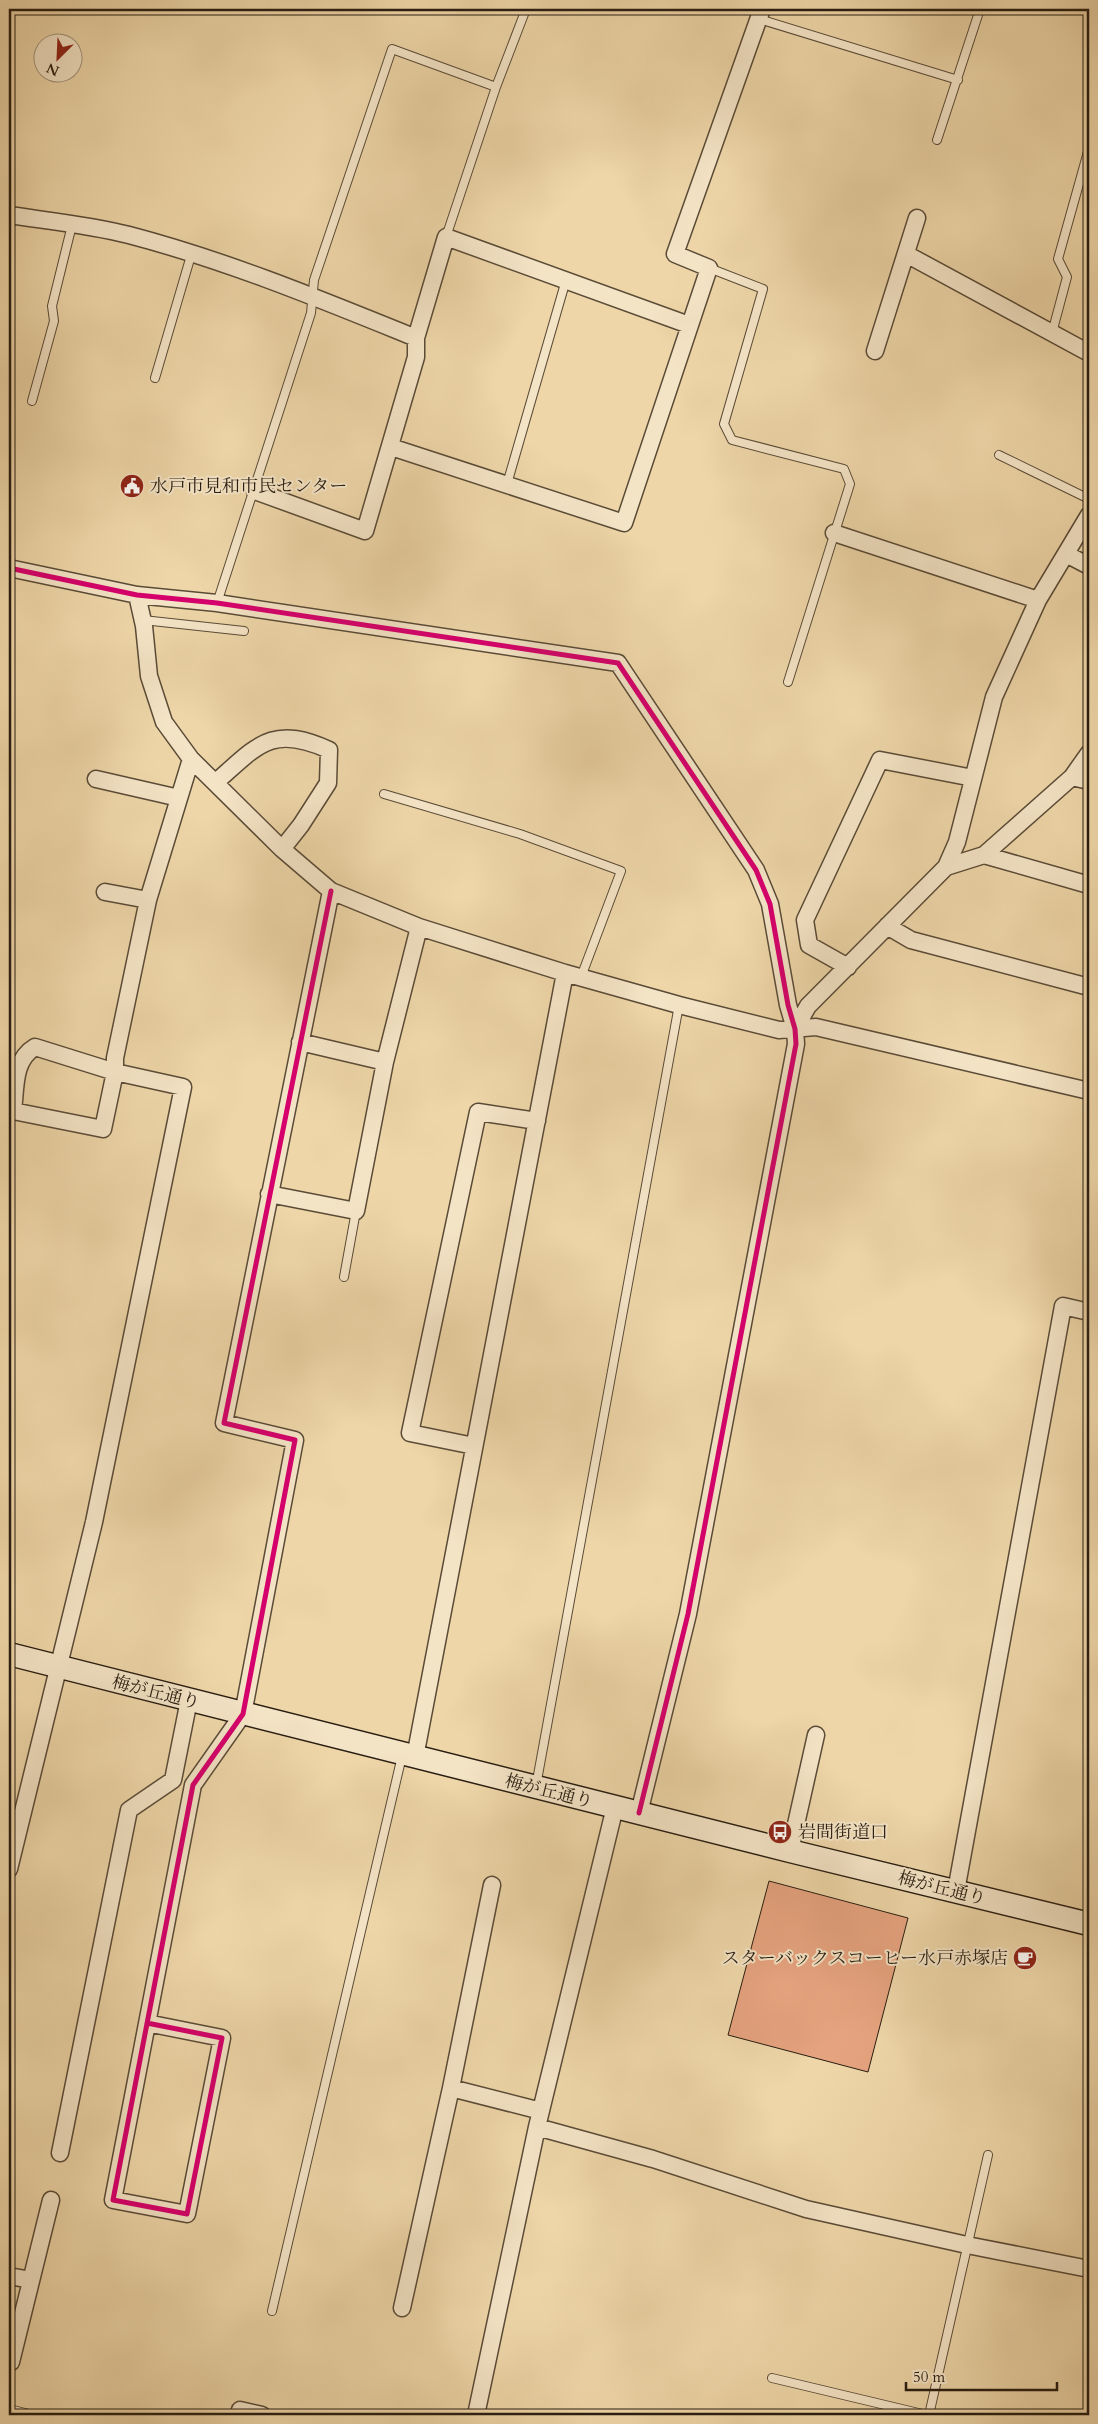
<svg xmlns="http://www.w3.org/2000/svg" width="1098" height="2424" viewBox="0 0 1098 2424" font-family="Cardo,'Noto Serif JP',serif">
  <rect width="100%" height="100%" fill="#eed6a8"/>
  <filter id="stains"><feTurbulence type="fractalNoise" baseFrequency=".004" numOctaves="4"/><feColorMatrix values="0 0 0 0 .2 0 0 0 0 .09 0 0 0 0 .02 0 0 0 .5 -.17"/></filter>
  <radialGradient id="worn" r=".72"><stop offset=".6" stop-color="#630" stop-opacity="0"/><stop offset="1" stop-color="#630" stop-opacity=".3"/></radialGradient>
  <path fill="#e6a37f" stroke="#281d11" d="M 769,1881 L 908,1918 L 868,2072 L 728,2035 Z"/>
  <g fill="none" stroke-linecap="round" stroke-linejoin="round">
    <g stroke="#5a4b37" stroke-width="10">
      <path id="lane" d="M 759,19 L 958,80
        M 937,140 L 980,9
        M 446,237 L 496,87 L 526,9
        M 709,268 L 763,289 L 724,424 L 732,440 L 844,469 L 850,484 L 788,682
        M 1052,333 L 1067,277 L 1058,259 L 1089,148
        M 155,378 L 192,252
        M 32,401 L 54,321 L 52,306 L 72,225
        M 999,455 L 1089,499
        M 507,484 L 566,280
        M 217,603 L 311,313 L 314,280 L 392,49 L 496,87
        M 143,620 L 244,631
        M 384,794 L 520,834 L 621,871 L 581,977
        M 344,1277 L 356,1211
        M 536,1786 L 679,1005
        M 272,2311 L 402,1756
        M 772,2378 L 927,2415
        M 9,2409 L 33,2415
        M 929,2415 L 988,2155"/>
    </g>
    <g stroke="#5a4b37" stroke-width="19">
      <path id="street" d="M 9,215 C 49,221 90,225 129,235 C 228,261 322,300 416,338
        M 906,254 L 1089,353
        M 875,351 L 917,218
        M 391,447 L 624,523 L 709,268 L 675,254 L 762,9
        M 255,491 L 365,531 L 416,357 L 416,338 L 446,237 L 689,325
        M 834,533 L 1038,600
        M 1066,554 L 1089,566
        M 9,568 L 137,595 L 217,603 L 618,663 L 756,870 L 770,904 L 788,1005 L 795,1029 L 796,1044 L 688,1614 L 639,1813
        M 137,595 L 144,626 L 149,676 L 164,722 L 191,759 L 282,849 L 331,891 L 419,927 L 565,973 L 679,1005 L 779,1030 L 816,1027 L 1089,1091
        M 1072,777 L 1089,781
        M 96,779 L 179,798
        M 216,782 C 258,745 272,724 329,750 L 328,783 L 301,825 L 282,849
        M 984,855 L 1089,885
        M 946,867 L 984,855 L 1072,777 L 1089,753
        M 105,892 L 148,900
        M 887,926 L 911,940 L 1089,987
        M 848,967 L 809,945 L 805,920 L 880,760 L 973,778
        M 795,1029 L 808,1006 L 946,867 L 957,842 L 994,697 L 1038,600 L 1089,515
        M 300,1042 L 385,1062
        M 35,1047 L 115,1072 L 103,1129 L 13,1111 C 16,1088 13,1060 35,1047 Z
        M 269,1194 L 356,1211 L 385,1062 L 419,927
        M 474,1446 L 410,1433 L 478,1112 L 537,1121
        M 415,1757 L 565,973
        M 790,1851 L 816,1735
        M 9,1869 L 94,1522 L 183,1087 L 115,1072 L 115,1058 L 148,900 L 191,759
        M 956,1891 L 1063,1306 L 1089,1312
        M 147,2023 L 222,2038 L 187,2214 L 113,2200 L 193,1785 L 243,1714 L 295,1440 L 224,1423 L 331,891
        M 451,2088 L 541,2111
        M 537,2127 L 653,2159 L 806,2209 L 967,2245 L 1089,2269
        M 60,2153 L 129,1810 L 173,1780 L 189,1700
        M 9,2276 L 31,2280
        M 402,2308 L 451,2088 L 492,1885
        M 11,2362 L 51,2200
        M 240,2410 L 262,2415
        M 476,2415 L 537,2127 L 615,1807"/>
    </g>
    <g stroke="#281d11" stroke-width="25">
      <path id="secondary" d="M 9,1654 L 790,1851 L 1089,1924"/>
    </g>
    <use href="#lane" stroke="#f4e4c6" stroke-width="8"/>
    <use href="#street" stroke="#f4e4c6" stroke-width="16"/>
    <use href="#secondary" stroke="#f4e4c6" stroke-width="22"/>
    <g stroke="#f4e4c6" stroke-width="8">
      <path id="cycleway" d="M 9,568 L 137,595 L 217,603 L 618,663 L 756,870 L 770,904 L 788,1005 L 795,1029 L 796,1044 L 688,1614 L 639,1813
        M 147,2023 L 222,2038 L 187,2214 L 113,2200 L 193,1785 L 243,1714 L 295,1440 L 224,1423 L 331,891"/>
    </g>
    <use href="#cycleway" stroke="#d6006c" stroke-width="5"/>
  </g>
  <defs>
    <g id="civic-disc" transform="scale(1.25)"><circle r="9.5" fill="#8f2418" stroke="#f4e4c6"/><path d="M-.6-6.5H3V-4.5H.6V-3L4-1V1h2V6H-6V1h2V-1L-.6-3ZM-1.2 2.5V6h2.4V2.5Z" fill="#fff"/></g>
    <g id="bus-disc" transform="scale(1.25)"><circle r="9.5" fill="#8f2418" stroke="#f4e4c6"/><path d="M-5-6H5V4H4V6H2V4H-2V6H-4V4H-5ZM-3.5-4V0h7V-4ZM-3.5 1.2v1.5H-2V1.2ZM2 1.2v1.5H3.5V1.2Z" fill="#fff"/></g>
    <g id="cafe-disc" transform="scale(1.25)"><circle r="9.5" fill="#8f2418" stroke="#f4e4c6"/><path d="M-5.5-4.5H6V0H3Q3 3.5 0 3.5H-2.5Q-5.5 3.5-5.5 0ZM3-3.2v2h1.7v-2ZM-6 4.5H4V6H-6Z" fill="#fff"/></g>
  </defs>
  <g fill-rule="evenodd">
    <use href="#civic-disc" x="132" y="486"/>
    <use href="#bus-disc" x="780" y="1832"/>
    <use href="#cafe-disc" x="1025" y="1958"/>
  </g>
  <g text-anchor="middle" stroke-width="4" stroke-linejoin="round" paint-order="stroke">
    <g font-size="18" fill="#281d11" stroke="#f4e4c6" text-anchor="start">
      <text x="150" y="492">水戸市見和市民センター</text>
      <text x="798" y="1838">岩間街道口</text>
      <text x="1008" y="1964" text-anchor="end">スターバックスコーヒー水戸赤塚店</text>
    </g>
    <g font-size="18" fill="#281d11" stroke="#f4e4c6">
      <text transform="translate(156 1692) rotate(14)" y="6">梅が丘通り</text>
      <text transform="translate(549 1791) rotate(14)" y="6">梅が丘通り</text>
      <text transform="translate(942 1888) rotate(14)" y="6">梅が丘通り</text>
    </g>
  </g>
  <rect width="1098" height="2424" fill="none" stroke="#eed6a8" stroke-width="30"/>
  <rect x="10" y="10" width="1078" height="2404" fill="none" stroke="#281d11" stroke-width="2.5"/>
  <rect x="15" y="15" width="1068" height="2394" fill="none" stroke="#281d11"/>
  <g transform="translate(58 58) rotate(204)"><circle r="24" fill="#f4e4c6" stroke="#a2947e"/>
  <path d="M0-4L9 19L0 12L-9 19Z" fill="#8f2418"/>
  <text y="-8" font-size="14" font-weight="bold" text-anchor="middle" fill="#281d11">N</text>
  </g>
  <path d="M906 2382v8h151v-8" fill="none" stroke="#281d11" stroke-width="2.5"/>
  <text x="913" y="2382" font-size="15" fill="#281d11" stroke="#f4e4c6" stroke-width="4" paint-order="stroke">50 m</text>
  <rect width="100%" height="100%" filter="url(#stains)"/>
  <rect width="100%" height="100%" fill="url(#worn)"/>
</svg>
